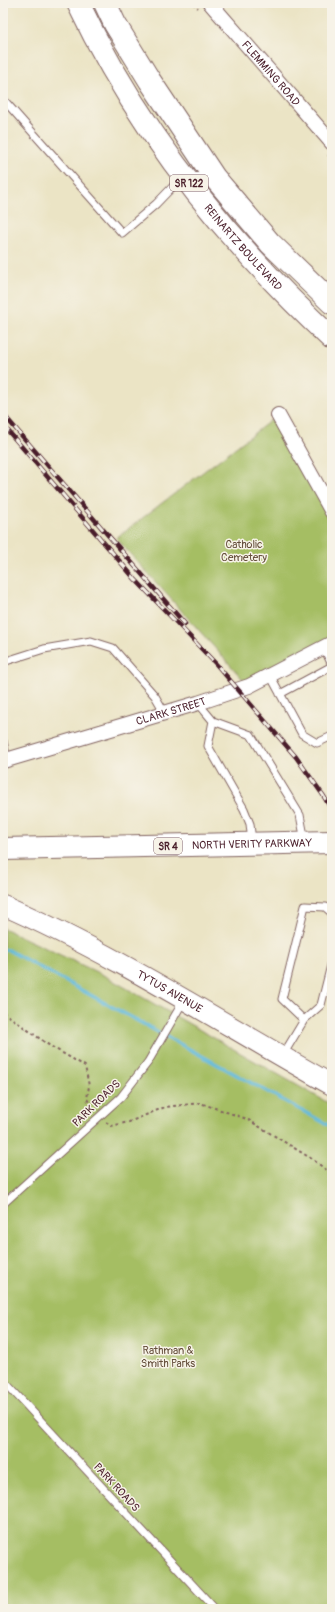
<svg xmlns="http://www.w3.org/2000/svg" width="335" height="1612" viewBox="0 0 335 1612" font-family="Pangolin,sans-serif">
  <rect width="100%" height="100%" fill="#f7f3e8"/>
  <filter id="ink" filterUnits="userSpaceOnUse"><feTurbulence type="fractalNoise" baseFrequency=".025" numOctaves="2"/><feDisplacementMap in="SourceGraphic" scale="8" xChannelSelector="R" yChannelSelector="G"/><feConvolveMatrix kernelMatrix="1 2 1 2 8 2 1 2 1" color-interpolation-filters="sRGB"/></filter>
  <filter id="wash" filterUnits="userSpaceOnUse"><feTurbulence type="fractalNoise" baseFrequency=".012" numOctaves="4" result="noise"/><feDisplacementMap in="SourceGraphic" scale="16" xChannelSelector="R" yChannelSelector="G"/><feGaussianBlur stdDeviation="0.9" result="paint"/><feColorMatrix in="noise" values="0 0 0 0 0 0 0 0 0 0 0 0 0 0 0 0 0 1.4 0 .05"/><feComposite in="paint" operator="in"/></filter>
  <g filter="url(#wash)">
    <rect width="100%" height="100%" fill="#ebe4c5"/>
    <path fill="#a5be64" stroke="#786e48" d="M 278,415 L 332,512 L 332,643 L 249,686 L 116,538 Z
      M 3,928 L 105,976 L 332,1105 L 332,1609 L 3,1609 Z"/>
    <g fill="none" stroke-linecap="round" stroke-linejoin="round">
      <path stroke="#5eb9dc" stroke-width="3.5" d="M 3,950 L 8,950 L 332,1127"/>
    </g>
  </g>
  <g filter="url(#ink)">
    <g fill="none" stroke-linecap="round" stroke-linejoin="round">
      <g stroke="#826461" stroke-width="9">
        <path id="lane" d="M 3,99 L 122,233 L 156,204 L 183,176 L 209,177
          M 324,648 L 332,665
          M 3,662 L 44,649 L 91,641 L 113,648 L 155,696 L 165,713
          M 270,675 L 302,734 L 317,743 L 332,736
          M 280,694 L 332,666
          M 198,703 L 213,721 L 251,735 L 300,815 L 305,841
          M 213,721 L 208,746 L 244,809 L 250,824 L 252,842
          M 3,741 L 7,760
          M 304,1020 L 282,999 L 305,906 L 325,907 L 332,913
          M 283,1055 L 304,1020 L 321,1005 L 332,961
          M 3,1204 L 121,1097 L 148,1062 L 184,1000
          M 3,1380 L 215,1609"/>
      </g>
      <g stroke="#826461" stroke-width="16">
        <g id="street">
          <path id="s1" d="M 210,3 L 332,143"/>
          <path d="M 278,415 L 332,512"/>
          <path id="s2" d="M 3,761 L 198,703 L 249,686 L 332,643"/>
        </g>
      </g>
      <g stroke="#826461" stroke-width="22">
        <g id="secondary">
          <path id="s3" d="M 3,905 C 117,955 223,1024 332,1085"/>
        </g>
      </g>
      <g stroke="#826461" stroke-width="24">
        <g id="primary">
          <path id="s4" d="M 78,3 C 139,132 229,243 332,339"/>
          <path d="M 105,3 L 115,24 L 150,81 L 214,177 L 270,243 L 332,303"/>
          <path id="s5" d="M 3,849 L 332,842"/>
        </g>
      </g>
      <path stroke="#826461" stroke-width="2" stroke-dasharray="3 3" stroke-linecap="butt" d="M 193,3 L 198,8
        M 328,155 L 332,160
        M 3,1012 L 50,1046 L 85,1066 L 89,1086 L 87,1099 L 94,1110
        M 106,1122 L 111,1126 L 129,1122 L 165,1107 L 200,1103 L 247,1119 L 312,1159 L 332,1174"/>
      <use href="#lane" stroke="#fff" stroke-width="7"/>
      <use href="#street" stroke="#fff" stroke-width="14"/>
      <use href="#secondary" stroke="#fff" stroke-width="20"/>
      <use href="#primary" stroke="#fff" stroke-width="22"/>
      <g stroke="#4a1f2b" stroke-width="4.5">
        <path id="rail" d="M 3,414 L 185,624
          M 3,425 L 135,579 L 216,664 L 296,757 L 323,795 L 332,810"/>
      </g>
      <use href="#rail" stroke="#f7f3e8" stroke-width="3" stroke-dasharray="9" stroke-linecap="butt"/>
    </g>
  </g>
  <g text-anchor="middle" stroke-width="3" stroke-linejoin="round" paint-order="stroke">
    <g fill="#f7f3e8" stroke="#7e5f64" stroke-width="1">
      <rect x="170" y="175" width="38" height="16" rx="3"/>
      <rect x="154" y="838" width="28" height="16" rx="3"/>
    </g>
    <g font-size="10" font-weight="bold" fill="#4a1f2b">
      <text x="189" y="187">SR 122</text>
      <text x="168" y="850">SR 4</text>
    </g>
    <g font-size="11" fill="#4a1f2b" stroke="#f7f3e8">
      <text dy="4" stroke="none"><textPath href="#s1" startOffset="93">FLEMMING ROAD</textPath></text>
      <text dy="4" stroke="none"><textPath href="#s4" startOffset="296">REINARTZ BOULEVARD</textPath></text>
      <text dy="4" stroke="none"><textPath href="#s2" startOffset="175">CLARK STREET</textPath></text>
      <text dy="4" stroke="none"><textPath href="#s5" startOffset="249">NORTH VERITY PARKWAY</textPath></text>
      <text dy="4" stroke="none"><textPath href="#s3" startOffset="188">TYTUS AVENUE</textPath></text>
      <text transform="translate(96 1103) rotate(-44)" y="4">PARK ROADS</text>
      <text transform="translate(117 1487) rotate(47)" y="4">PARK ROADS</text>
    </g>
    <g font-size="11" fill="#654f3c" stroke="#f7f3e8">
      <text x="244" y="548">Catholic<tspan x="244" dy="13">Cemetery</tspan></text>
      <text x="168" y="1354">Rathman &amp;<tspan x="168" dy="13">Smith Parks</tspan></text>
    </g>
  </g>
  <rect width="335" height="1612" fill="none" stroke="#f7f3e8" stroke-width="16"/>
</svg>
